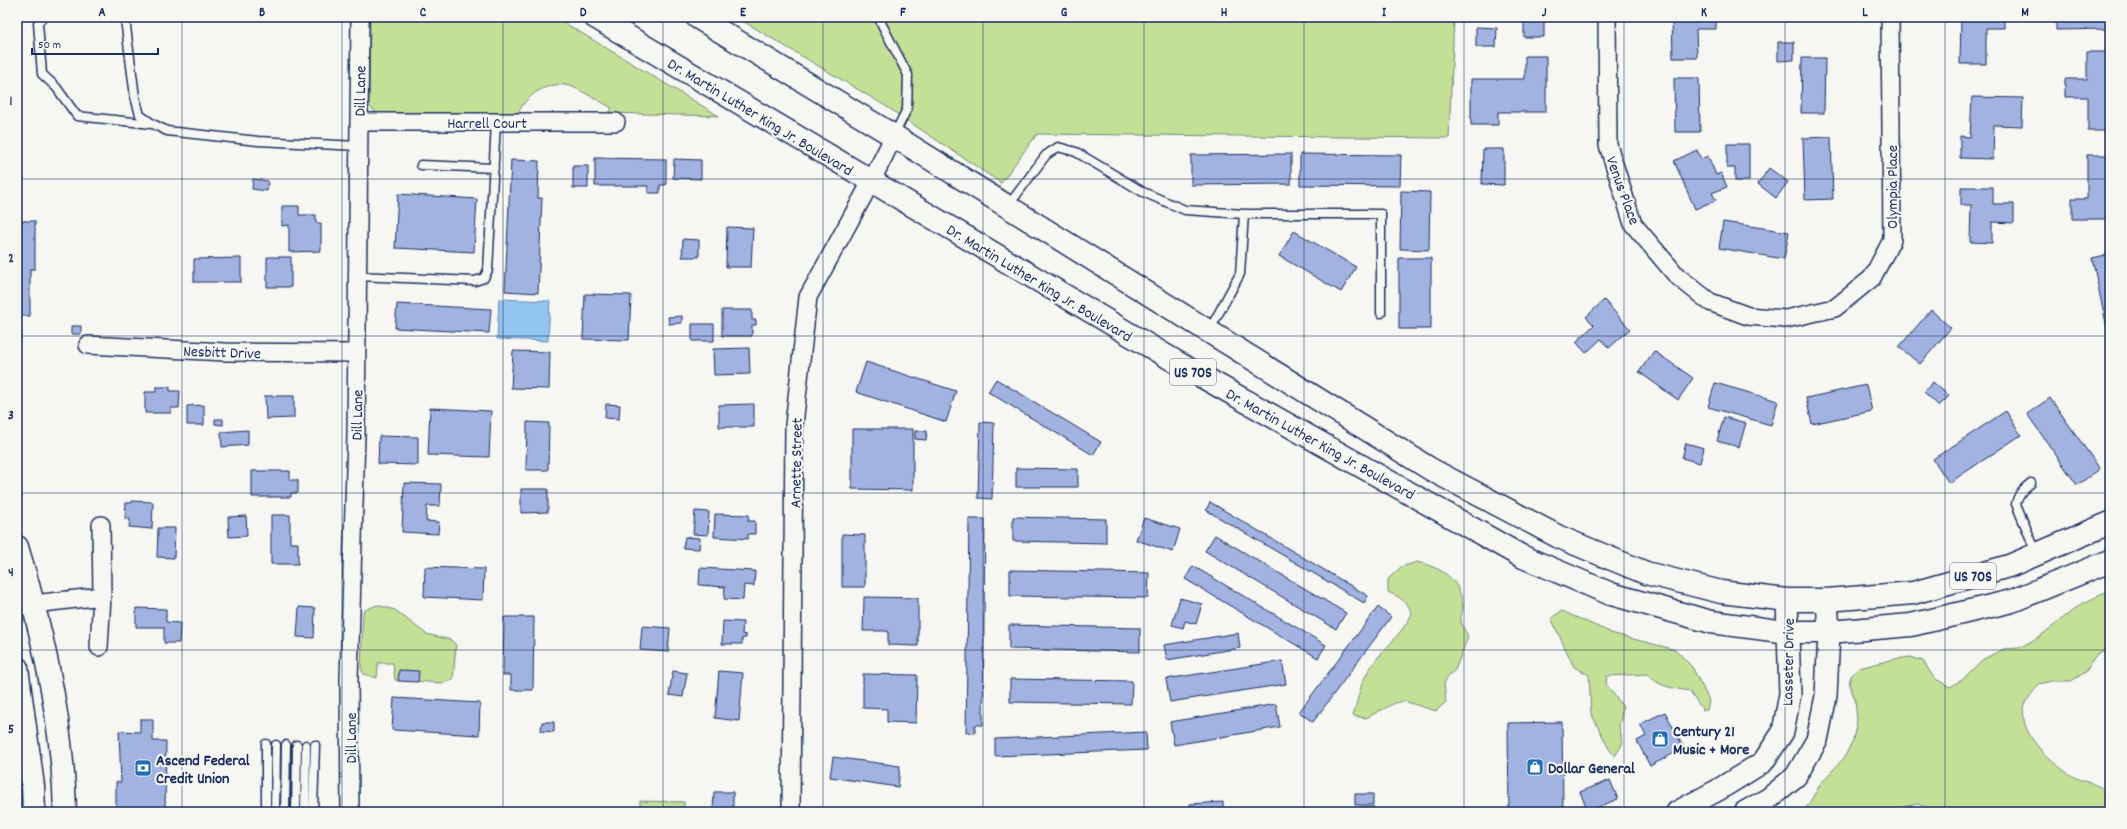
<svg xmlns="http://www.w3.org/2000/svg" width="2127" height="829" viewBox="0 0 2127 829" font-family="Dekko,sans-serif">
  <rect width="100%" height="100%" fill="#f6f6f2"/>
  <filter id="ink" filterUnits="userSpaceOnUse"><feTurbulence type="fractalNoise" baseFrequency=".025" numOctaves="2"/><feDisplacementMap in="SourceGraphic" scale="8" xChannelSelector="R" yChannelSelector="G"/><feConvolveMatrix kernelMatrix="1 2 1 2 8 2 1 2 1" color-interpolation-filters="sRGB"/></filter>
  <g filter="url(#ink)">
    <path fill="#c4e097" stroke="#70887a" d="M 370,17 L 555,17 L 719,116 L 609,113 L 612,108 C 601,102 575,86 565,85 C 546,82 524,97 518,114 L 385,115 L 375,112 L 369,106 Z
      M 736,17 L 1454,17 L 1449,138 L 1037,134 L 1001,183 L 884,105 Z
      M 1417,562 C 1442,568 1459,578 1463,605 C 1464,610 1460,615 1461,620 C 1461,625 1466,632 1468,637 L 1455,670 L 1448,676 L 1444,684 L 1446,702 L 1436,711 L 1404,701 L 1395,703 L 1366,718 L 1353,716 C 1357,704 1359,689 1365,677 C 1377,653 1400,638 1412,614 C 1408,602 1400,597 1388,592 L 1388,579 L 1401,567 Z
      M 2110,591 L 2110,647 L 2096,655 L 2086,672 L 2071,681 L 2051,681 L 2039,684 C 2034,691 2026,700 2024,708 C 2018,735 2055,767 2076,778 C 2088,784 2100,783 2108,794 C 2112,798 2110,807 2110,812 L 1937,812 L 1918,804 L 1902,807 L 1900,812 L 1804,812 L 1821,783 L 1844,758 L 1853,740 L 1857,720 L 1855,699 L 1849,684 L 1851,676 L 1859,668 L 1895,659 L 1911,657 L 1923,661 L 1934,678 L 1950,687 L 1962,680 L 1982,660 L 2003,649 L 2019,648 L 2039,637 L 2081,604 Z
      M 377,605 L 395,610 L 426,634 L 451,640 L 456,645 L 453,679 L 444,683 L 395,680 L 393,663 L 378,663 L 377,678 L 364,674 L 361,669 L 363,611 Z
      M 1562,611 L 1614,634 L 1676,650 L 1692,667 L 1702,686 L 1709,701 L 1707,710 L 1703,710 L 1689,691 C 1673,688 1658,687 1648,674 L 1607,676 L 1606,684 L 1623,707 L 1619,727 L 1623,743 L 1615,756 L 1609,749 L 1591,713 L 1589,675 L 1574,667 L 1551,618 Z
      M 640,801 L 684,802 L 684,812 L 640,812 Z"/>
    <path fill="#93c5f0" stroke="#6389b6" d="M 499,299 L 550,301 L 548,341 L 497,339 Z"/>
    <path fill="#a2b2e1" stroke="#1b2f5e" d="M 1524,17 L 1544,17 L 1544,37 L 1524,37 Z
      M 1672,17 L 1716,17 L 1716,29 L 1696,29 L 1697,58 L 1673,58 Z
      M 1961,17 L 2004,17 L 2004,28 L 1986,28 L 1986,64 L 1960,64 Z
      M 2056,17 L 2109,17 L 2109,29 L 2056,30 Z
      M 1476,27 L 1497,28 L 1496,47 L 1476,47 Z
      M 1778,42 L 1794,42 L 1794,60 L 1778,61 Z
      M 2087,52 L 2110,52 L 2110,131 L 2088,131 L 2088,97 L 2065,97 L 2065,79 L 2087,79 Z
      M 1525,56 L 1546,56 L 1546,112 L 1498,112 L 1498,125 L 1471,125 L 1471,79 L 1525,79 Z
      M 1802,58 L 1825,58 L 1824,113 L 1801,113 Z
      M 1674,78 L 1699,78 L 1700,132 L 1675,132 Z
      M 1972,97 L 2023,98 L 2022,126 L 1994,125 L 1993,159 L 1960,158 L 1960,136 L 1970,137 Z
      M 1831,137 L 1833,199 L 1805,200 L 1803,138 Z
      M 1727,144 L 1749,144 L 1749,181 L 1735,181 L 1735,168 L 1727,168 Z
      M 1483,149 L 1504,149 L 1504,185 L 1482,184 Z
      M 1697,150 L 1701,159 L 1708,156 L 1716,175 L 1721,173 L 1727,187 L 1712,193 L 1716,200 L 1695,209 L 1674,161 Z
      M 1291,154 L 1291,184 L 1191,185 L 1191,155 Z
      M 1300,154 L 1401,155 L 1400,186 L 1300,185 Z
      M 2087,155 L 2110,155 L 2110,219 L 2072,219 L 2072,199 L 2087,199 Z
      M 595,158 L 666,159 L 666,185 L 660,185 L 660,193 L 648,193 L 648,186 L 595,186 Z
      M 674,159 L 701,160 L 701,179 L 673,178 Z
      M 511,160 L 539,161 L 538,198 L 542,198 L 538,293 L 505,291 Z
      M 573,166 L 588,166 L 588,188 L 573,188 Z
      M 1769,168 L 1788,182 L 1776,198 L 1758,184 Z
      M 253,179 L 268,181 L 267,191 L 252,189 Z
      M 1961,187 L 1993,187 L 1993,204 L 2014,204 L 2014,223 L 1992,222 L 1992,243 L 1970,242 L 1971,205 L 1961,205 Z
      M 1401,191 L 1430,192 L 1429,250 L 1400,249 Z
      M 398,194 L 477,199 L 474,252 L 395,248 Z
      M 282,206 L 299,206 L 299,215 L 316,215 L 316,223 L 321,223 L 321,251 L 289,252 L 289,225 L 282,226 Z
      M 17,221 L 35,221 L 35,269 L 30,269 L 30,316 L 17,316 Z
      M 1723,222 L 1789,232 L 1784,259 L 1719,248 Z
      M 727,227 L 753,228 L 751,267 L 726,267 Z
      M 1294,231 L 1356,267 L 1341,292 L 1279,256 Z
      M 683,239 L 699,240 L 699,257 L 682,257 Z
      M 2110,254 L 2110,336 L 2109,337 L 2092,258 Z
      M 267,257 L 291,257 L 291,287 L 267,287 Z
      M 241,258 L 241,282 L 194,282 L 194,259 Z
      M 1399,258 L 1431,258 L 1431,329 L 1399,329 Z
      M 585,294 L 631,295 L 629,340 L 583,339 Z
      M 1604,300 L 1630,329 L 1609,348 L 1601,339 L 1586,353 L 1576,342 L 1594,325 L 1586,317 Z
      M 397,304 L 491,309 L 489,333 L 395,328 Z
      M 722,310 L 752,310 L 752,320 L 756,320 L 756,325 L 752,325 L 752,336 L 722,336 Z
      M 1931,310 L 1951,328 L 1920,364 L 1899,347 Z
      M 682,316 L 682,323 L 669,324 L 668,317 Z
      M 692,324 L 714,324 L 714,341 L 692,341 Z
      M 71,326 L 81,326 L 81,334 L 71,334 Z
      M 749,348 L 750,374 L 714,375 L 713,349 Z
      M 513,351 L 550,352 L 549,389 L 511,388 Z
      M 1654,351 L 1693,378 L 1678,400 L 1639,372 Z
      M 866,362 L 956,391 L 946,422 L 856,392 Z
      M 996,379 L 1101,442 L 1093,455 L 988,392 Z
      M 1933,382 L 1949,396 L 1939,406 L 1924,392 Z
      M 1715,383 L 1778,401 L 1771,425 L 1708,407 Z
      M 1866,385 L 1872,411 L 1812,424 L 1806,398 Z
      M 156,387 L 170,387 L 170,391 L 180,391 L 179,408 L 171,408 L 171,413 L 145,413 L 145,392 L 156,392 Z
      M 265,396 L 294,396 L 294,418 L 266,419 Z
      M 2050,398 L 2100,469 L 2077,485 L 2027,414 Z
      M 606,404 L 620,405 L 619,419 L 605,418 Z
      M 754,404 L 754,427 L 719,427 L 719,405 Z
      M 204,405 L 204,425 L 187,425 L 187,406 Z
      M 430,408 L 491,411 L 489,457 L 428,455 Z
      M 2006,411 L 2021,435 L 1949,483 L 1933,459 Z
      M 1724,417 L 1746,423 L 1739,447 L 1717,441 Z
      M 215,419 L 223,419 L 223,425 L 215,424 Z
      M 527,422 L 549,423 L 548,470 L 526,470 Z
      M 980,422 L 994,423 L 992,499 L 978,498 Z
      M 852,429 L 913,429 L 913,490 L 852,489 Z
      M 248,430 L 248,445 L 222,447 L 221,432 Z
      M 915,431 L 927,431 L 926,440 L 915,439 Z
      M 379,436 L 418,437 L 418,465 L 378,464 Z
      M 1686,443 L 1704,448 L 1700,463 L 1682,458 Z
      M 1016,468 L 1078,469 L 1078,487 L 1016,487 Z
      M 252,471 L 290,471 L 290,480 L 298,480 L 298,493 L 291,493 L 291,497 L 252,497 Z
      M 404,483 L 441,484 L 440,506 L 427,506 L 426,521 L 439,522 L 438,534 L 402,532 Z
      M 521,489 L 548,489 L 548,512 L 521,513 Z
      M 132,501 L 153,502 L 152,529 L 129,527 L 130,519 L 125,519 L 126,503 L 132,503 Z
      M 1210,502 L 1368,596 L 1364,603 L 1206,510 Z
      M 695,511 L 709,512 L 708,535 L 693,534 Z
      M 715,514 L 749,515 L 748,521 L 755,521 L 755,534 L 748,534 L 748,539 L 714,537 Z
      M 271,515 L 290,515 L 290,543 L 298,543 L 298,564 L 271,564 Z
      M 246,516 L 247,536 L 229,537 L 228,517 Z
      M 1013,517 L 1106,519 L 1106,543 L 1013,541 Z
      M 1144,518 L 1180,529 L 1173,552 L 1136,540 Z
      M 969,519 L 985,519 L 983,725 L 975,725 L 975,733 L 966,732 Z
      M 158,528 L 175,528 L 174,558 L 157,557 Z
      M 842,534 L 865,535 L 865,587 L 842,587 Z
      M 1215,535 L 1346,613 L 1336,629 L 1205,551 Z
      M 685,537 L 700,538 L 699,549 L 683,548 Z
      M 1193,566 L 1326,645 L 1318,658 L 1185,579 Z
      M 425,567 L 484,569 L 483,600 L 424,597 Z
      M 700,568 L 755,571 L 754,586 L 744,585 L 743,600 L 724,599 L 725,587 L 699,585 Z
      M 1010,570 L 1149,573 L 1148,598 L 1010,596 Z
      M 864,597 L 918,598 L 918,646 L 888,645 L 888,631 L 863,631 Z
      M 1180,598 L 1202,604 L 1196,624 L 1185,621 L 1183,628 L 1172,625 Z
      M 299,607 L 315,608 L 314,638 L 297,637 Z
      M 1378,607 L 1391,617 L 1313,722 L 1299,712 Z
      M 136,608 L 166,609 L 166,622 L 180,623 L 179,643 L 164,643 L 164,627 L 136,627 Z
      M 504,617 L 534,617 L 533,690 L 511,690 L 511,675 L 503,675 Z
      M 723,621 L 743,622 L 742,634 L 746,635 L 746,638 L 742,638 L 742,644 L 722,644 Z
      M 1009,625 L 1140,628 L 1140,652 L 1009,649 Z
      M 642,626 L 670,628 L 668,652 L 640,650 Z
      M 1238,633 L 1240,648 L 1167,660 L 1164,645 Z
      M 1282,661 L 1286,684 L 1170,702 L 1166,679 Z
      M 399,670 L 419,671 L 418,682 L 398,681 Z
      M 673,671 L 687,673 L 683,697 L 669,695 Z
      M 719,671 L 743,673 L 739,721 L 715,718 Z
      M 863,674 L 917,675 L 916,723 L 887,722 L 887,709 L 863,708 Z
      M 1010,679 L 1132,681 L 1131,704 L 1010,702 Z
      M 394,698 L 480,703 L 479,735 L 392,730 Z
      M 1276,704 L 1280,727 L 1174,745 L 1170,722 Z
      M 1665,712 L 1684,748 L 1650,766 L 1637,741 L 1646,736 L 1640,724 Z
      M 140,719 L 153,719 L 153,741 L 166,741 L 165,812 L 116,812 L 116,782 L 121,782 L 119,731 L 140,732 Z
      M 542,722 L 554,722 L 554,732 L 541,731 Z
      M 1562,722 L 1563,812 L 1509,812 L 1508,723 Z
      M 1146,732 L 1147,750 L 995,756 L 995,739 Z
      M 833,757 L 900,766 L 898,787 L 830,777 Z
      M 1610,780 L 1618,799 L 1588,811 L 1580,792 Z
      M 714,792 L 733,792 L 733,812 L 713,812 Z
      M 1355,794 L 1373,794 L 1373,805 L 1355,805 Z
      M 1223,802 L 1223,812 L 1190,812 L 1190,804 Z
      M 1360,807 L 1374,807 L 1374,812 L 1360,812 Z"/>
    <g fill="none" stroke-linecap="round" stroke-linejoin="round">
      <g stroke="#1b2f5e" stroke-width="11">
        <path id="service" d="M 43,17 L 38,23 L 42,74 L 56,87 L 77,116 L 152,124
          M 122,17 L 125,19 L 135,97 L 140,115 L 153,124 L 167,131 L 258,141 L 358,146
          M 878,17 L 908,75 L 907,109 L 894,135
          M 421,165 L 494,168
          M 1008,206 L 1046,155 L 1058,147 L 1076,152 L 1143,192 L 1185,210 L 1244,214 L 1240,274 L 1209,331
          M 1244,214 L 1381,214 L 1381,313
          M 357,276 L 475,281 L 484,278 L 488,270 L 496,123
          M 2031,483 C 2023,489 2018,494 2016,504 L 2037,554
          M 266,812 L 266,744
          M 275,812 L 276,745
          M 285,812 L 286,745
          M 296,812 L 297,745
          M 305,812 L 306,745
          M 313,812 L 315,745"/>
      </g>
      <g stroke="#1b2f5e" stroke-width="20">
        <path id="minor" d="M 1607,17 L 1608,145 L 1633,224 L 1677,276 L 1710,302 L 1748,316 L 1786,319 L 1835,308 L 1872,278 L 1892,240 L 1890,17
          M 359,122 L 616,122
          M 88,345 L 225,352 L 356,353
          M 17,606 L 102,596
          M 99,647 L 102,596 L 101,525
          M 350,812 L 349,680 L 356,435 L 360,17
          M 791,812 L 794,425 L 808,297 L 871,182 L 894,136"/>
      </g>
      <g stroke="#1b2f5e" stroke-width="24">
        <path id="tertiary" d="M 1677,812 L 1718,790 L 1763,762 L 1783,732 L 1790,694 L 1787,600
          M 1745,812 L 1768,799 L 1796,776 L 1817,740 L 1826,696 L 1829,632 L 1827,600"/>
      </g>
      <g stroke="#1b2f5e" stroke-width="25">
        <path id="primary" d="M 595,17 L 1178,363 L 1521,556 L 1611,594 L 1711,622 L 1787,632 L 1829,632 L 1911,625 L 2012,601 L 2110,561
          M 697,17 L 894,136 L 1432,470 L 1559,537 L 1646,573 L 1721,592 L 1787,600 L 1827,600 L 1913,593 L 2009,566 L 2110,523
          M 17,547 C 43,632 63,723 65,812
          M 17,668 L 33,786 L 34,812"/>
      </g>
      <use href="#service" stroke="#f6f6f2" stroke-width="8"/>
      <use href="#minor" stroke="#f6f6f2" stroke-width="17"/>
      <use href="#tertiary" stroke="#f6f6f2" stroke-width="21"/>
      <use href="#primary" stroke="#f6f6f2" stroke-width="22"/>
    </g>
  </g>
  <path fill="none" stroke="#1b2f5e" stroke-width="1" stroke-opacity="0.55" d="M 182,17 L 182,812M 342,17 L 342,812M 503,17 L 503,812M 663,17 L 663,812M 823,17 L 823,812M 983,17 L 983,812M 1144,17 L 1144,812M 1304,17 L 1304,812M 1464,17 L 1464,812M 1624,17 L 1624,812M 1785,17 L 1785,812M 1945,17 L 1945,812M 17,179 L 2110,179M 17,336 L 2110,336M 17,493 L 2110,493M 17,650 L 2110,650"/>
  <defs>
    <g id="shop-square" transform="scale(0.9)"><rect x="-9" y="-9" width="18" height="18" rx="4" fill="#1f6fb2" stroke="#f6f6f2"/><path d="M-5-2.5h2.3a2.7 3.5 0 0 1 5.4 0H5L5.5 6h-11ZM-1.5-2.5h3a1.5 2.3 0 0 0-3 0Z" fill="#fff"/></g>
    <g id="bank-square" transform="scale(0.9)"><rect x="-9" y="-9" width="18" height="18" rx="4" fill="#1f6fb2" stroke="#f6f6f2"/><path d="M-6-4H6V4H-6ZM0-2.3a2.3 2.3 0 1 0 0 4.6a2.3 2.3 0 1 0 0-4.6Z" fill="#fff"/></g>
  </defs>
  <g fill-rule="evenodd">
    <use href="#shop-square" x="1660" y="739"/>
    <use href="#shop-square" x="1535" y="767"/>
    <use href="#bank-square" x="143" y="768"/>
  </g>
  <g text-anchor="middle" stroke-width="4" stroke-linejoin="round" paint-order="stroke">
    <g fill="#f6f6f2" stroke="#5d6b8a" stroke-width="1">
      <rect x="1170" y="359" width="46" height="26" rx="3"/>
      <rect x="1950" y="563" width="46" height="26" rx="3"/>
    </g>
    <g font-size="15" font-weight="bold" fill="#1b2f5e">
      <text x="1193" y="377">US 70S</text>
      <text x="1973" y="581">US 70S</text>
    </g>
    <g font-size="16" fill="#1b2f5e" stroke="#f6f6f2">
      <text transform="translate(359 91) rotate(-89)" y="6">Dill Lane</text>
      <text transform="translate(761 116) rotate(31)" y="6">Dr. Martin Luther King Jr. Boulevard</text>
      <text x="487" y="128">Harrell Court</text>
      <text transform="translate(1891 187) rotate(-90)" y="6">Olympia Place</text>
      <text transform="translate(1624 190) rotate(70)" y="6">Venus Place</text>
      <text transform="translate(1040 282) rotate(31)" y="6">Dr. Martin Luther King Jr. Boulevard</text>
      <text transform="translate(222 351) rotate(2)" y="6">Nesbitt Drive</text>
      <text transform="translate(356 415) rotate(-89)" y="6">Dill Lane</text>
      <text transform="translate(1321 443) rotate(29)" y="6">Dr. Martin Luther King Jr. Boulevard</text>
      <text transform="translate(795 463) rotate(-89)" y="6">Arnette Street</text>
      <text transform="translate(1787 662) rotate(-89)" y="6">Lasseter Drive</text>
      <text transform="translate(350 738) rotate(-90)" y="6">Dill Lane</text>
    </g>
    <g font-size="16" font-weight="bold" fill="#1b2f5e" stroke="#f6f6f2" text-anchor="start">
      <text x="1673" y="736">Century 21<tspan x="1673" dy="18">Music + More</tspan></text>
      <text x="156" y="765">Ascend Federal<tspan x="156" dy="18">Credit Union</tspan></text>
      <text x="1548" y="773">Dollar General</text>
    </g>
  </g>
  <rect width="2127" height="829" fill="none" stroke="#f6f6f2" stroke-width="44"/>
  <path d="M32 48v6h126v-6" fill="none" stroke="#1b2f5e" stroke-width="2"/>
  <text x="38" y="48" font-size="12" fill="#1b2f5e" stroke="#f6f6f2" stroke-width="3" paint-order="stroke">50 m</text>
  <rect x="22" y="22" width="2083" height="785" fill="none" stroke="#1b2f5e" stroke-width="1.5"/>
  <g font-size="13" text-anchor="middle" font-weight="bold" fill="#1b2f5e">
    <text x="102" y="16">A</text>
    <text x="262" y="16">B</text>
    <text x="423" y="16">C</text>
    <text x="583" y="16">D</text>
    <text x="743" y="16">E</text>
    <text x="903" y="16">F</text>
    <text x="1064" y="16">G</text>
    <text x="1224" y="16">H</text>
    <text x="1384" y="16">I</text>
    <text x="1544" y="16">J</text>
    <text x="1704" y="16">K</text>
    <text x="1865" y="16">L</text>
    <text x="2025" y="16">M</text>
    <text x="11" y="105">1</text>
    <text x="11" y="262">2</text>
    <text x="11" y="419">3</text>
    <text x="11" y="576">4</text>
    <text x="11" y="733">5</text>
  </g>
</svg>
